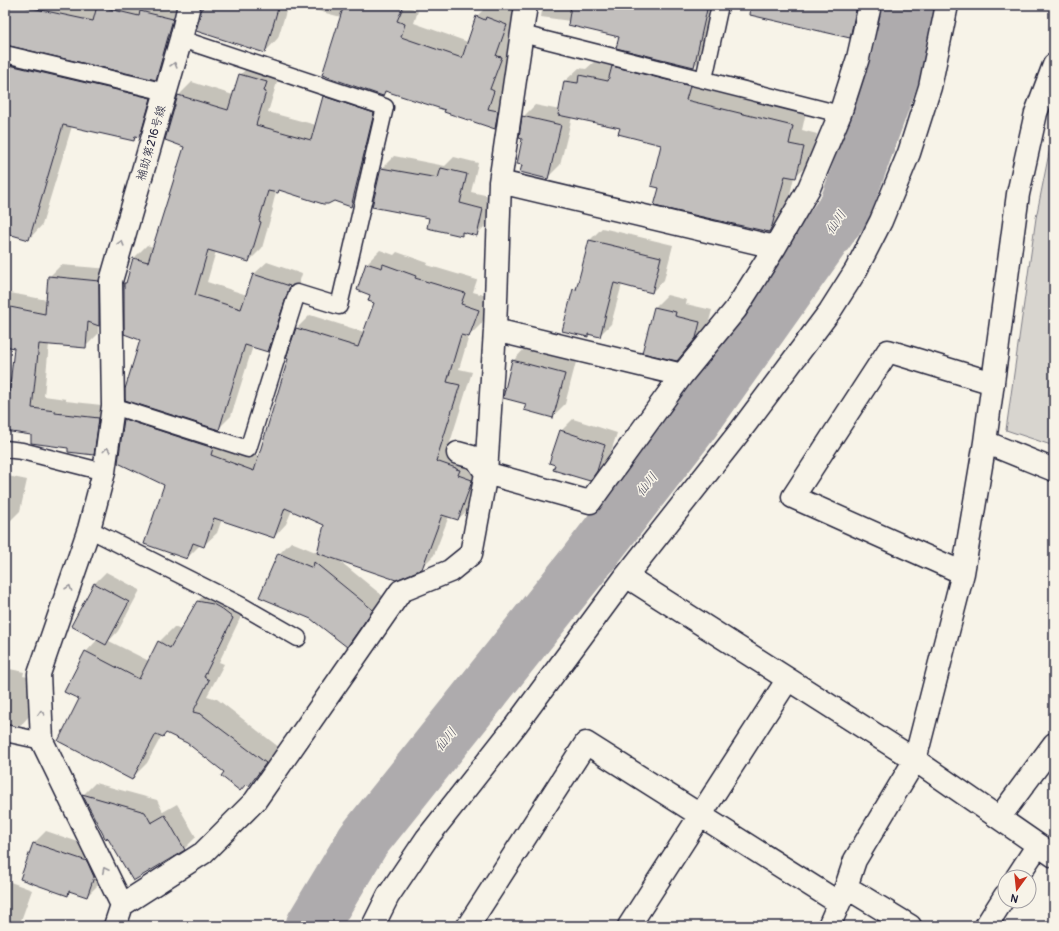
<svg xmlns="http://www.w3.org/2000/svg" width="1059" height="931" viewBox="0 0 1059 931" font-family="Pangolin,'Klee One',sans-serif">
  <rect width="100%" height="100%" fill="#f7f3e8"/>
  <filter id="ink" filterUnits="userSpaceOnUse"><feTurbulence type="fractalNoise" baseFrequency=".025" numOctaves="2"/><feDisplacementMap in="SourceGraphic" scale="8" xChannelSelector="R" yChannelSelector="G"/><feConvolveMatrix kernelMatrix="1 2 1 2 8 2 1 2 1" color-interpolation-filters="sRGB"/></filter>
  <g filter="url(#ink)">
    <path fill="#d8d5cf" stroke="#7d7c85" d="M 1054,128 L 1054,446 L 1006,430 L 1036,218 Z"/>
    <path fill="#0003" d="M 5,5 L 185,5 L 169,65 L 156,79 L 10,44 L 12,48 L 164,85 L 152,122 L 134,140 L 72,126 L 42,225 L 29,239 L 5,232 Z
      M 202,5 L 288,5 L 278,38 L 265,52 L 197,30 Z
      M 295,5 L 411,5 L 410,7 L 418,11 L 414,23 L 468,42 L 478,15 L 488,5 L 503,5 L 520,11 L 509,42 L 515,44 L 503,76 L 507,77 L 501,95 L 511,97 L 508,115 L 495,128 L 446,109 L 388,90 L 383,95 L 341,17 Z
      M 543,5 L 717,5 L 706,54 L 694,66 L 620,36 L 570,21 L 541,17 Z
      M 760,5 L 866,5 L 862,24 L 850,36 Z
      M 626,53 L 703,73 L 699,87 L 806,112 L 802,130 L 817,134 L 809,164 L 794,177 L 786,212 L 783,217 L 769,231 L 660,187 L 662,144 L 621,127 L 572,117 L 560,165 L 548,177 L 523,165 L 523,117 L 535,105 L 560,110 L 565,81 L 579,68 L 586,69 L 594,62 L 614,66 Z
      M 253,62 L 278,79 L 268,112 L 316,125 L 324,97 L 337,84 L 386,100 L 364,193 L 351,206 L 333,200 L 280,190 L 278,192 L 276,192 L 272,208 L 273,209 L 262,248 L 249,261 L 216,251 L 207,282 L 247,295 L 254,274 L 267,262 L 302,274 L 281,338 L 268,351 L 253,346 L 231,416 L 218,429 L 142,339 L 125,283 L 127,280 L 134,258 L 147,245 L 153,247 L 186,146 L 179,95 L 192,82 L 233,95 L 240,75 Z
      M 394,156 L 445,166 L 454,157 L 478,163 L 471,192 L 494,197 L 488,223 L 476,235 L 464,232 L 461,234 L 430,217 L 373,206 L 382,168 Z
      M 602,228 L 673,245 L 664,280 L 652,292 L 622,284 L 611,324 L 599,336 L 590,334 L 588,336 L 574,289 L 579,285 L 590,240 Z
      M 380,250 L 394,255 L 397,252 L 428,263 L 427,265 L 477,280 L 473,292 L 491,297 L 482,323 L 469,336 L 459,369 L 472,372 L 448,449 L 484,467 L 471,507 L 458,519 L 449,516 L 434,555 L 421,568 L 336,558 L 384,597 L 359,634 L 347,646 L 279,554 L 291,542 L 318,553 L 325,524 L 292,510 L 286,524 L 274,537 L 222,519 L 217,533 L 204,545 L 200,545 L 187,558 L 166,484 L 125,420 L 137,407 L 259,456 L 289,358 L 288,358 L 297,328 L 310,315 L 364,332 L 375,302 L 372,294 L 367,263 Z
      M 61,265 L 110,269 L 111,313 L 98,325 L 98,334 L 86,346 L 49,344 L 44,396 L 66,399 L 66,401 L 110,406 L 105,442 L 93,454 L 33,434 L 5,430 L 5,380 L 11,381 L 15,347 L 5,345 L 5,292 L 47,300 L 49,277 Z
      M 667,295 L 687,300 L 686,304 L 712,310 L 708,325 L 689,348 L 677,360 L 643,352 L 655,307 Z
      M 525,348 L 576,362 L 565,404 L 553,416 L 527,403 L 513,361 Z
      M 573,419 L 617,433 L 609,458 L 601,468 L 589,480 L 561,431 Z
      M 5,464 L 10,465 L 8,476 L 27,480 L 20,511 L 8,523 L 5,522 Z
      M 106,572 L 140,590 L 118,631 L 109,641 L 149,661 L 159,642 L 174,627 L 181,630 L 197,602 L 213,586 L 228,589 L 248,602 L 219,662 L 224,664 L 207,696 L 217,699 L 280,748 L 264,769 L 249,785 L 247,783 L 240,790 L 226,772 L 187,742 L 167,732 L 163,736 L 162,735 L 147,763 L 132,778 L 80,698 L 86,652 L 98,639 L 94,584 Z
      M 5,668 L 24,672 L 23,676 L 39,679 L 32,713 L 20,726 L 5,723 Z
      M 95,783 L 157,800 L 163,812 L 177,804 L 196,837 L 184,849 L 108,837 L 107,838 L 84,794 Z
      M 46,831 L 99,849 L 106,864 L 99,884 L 87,896 L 71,890 L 67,894 L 34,843 Z
      M 5,880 L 32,890 L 19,926 L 5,926 Z"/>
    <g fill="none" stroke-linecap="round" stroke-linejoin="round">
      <path stroke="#aeabad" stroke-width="53" d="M 312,926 L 363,841 L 584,564 L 689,428 L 845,208 L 897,64 L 909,5"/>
    </g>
    <path fill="#c2bfbd" stroke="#22223b" d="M 5,5 L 18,5 L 93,21 L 97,6 L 139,16 L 140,11 L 173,19 L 156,80 L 5,45 Z
      M 203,5 L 279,5 L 265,53 L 196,31 Z
      M 344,5 L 404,5 L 397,21 L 405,24 L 401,37 L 462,58 L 476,16 L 485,20 L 486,17 L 507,25 L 496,56 L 502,57 L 490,89 L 494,91 L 488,109 L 498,111 L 495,129 L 444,112 L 445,110 L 385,91 L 383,96 L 322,75 Z
      M 571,5 L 708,5 L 694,67 L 616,48 L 619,37 L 568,25 Z
      M 751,5 L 857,5 L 850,38 L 750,15 Z
      M 5,64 L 151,98 L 141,133 L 140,133 L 139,137 L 135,136 L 134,141 L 63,125 L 29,240 L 5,233 Z
      M 612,66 L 690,86 L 686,100 L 793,126 L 789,144 L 804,147 L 796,178 L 785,176 L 772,226 L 769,232 L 654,206 L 659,188 L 651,186 L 661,145 L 618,134 L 620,128 L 558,115 L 564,81 L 578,83 L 579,75 L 608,81 Z
      M 239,74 L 267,82 L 264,91 L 266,92 L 256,125 L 311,140 L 323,96 L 374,113 L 351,207 L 334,201 L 328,204 L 323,204 L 279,190 L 278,193 L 268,191 L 259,221 L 261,222 L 249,262 L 208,250 L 195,295 L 241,309 L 253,274 L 290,286 L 268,352 L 245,345 L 219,430 L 125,400 L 125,389 L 140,340 L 124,334 L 124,283 L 126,283 L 133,258 L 148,262 L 184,147 L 165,140 L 178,95 L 228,110 Z
      M 522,116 L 561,125 L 548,179 L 520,172 L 522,165 L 517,164 L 522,139 L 519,138 Z
      M 381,168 L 438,178 L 441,168 L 467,174 L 460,203 L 483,209 L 477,236 L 462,232 L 462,236 L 427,228 L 429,218 L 372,207 Z
      M 589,240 L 661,257 L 652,293 L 614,283 L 600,337 L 588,334 L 588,337 L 562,331 L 573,289 L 576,290 Z
      M 366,263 L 382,268 L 383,264 L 416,276 L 415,278 L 465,293 L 461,304 L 479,310 L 469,337 L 461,335 L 447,382 L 460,385 L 436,461 L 456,468 L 456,469 L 460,470 L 458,475 L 472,480 L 471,484 L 458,520 L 442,515 L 422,569 L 396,580 L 317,553 L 324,525 L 285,508 L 274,538 L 214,518 L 204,547 L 193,543 L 187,559 L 144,544 L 164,485 L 118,463 L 124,419 L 213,448 L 211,455 L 254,471 L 288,359 L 286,358 L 296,328 L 358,347 L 374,303 L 368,301 L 370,295 L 357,290 Z
      M 48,276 L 99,281 L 99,326 L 88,322 L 86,348 L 39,344 L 32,408 L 55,411 L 55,413 L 99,418 L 94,455 L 68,452 L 68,448 L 31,443 L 31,435 L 5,431 L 5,394 L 9,395 L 14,348 L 5,346 L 5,306 L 45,314 Z
      M 654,307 L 676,312 L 675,316 L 700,322 L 696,338 L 677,361 L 642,353 Z
      M 512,360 L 565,374 L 553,418 L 524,410 L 526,404 L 503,398 Z
      M 560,430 L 605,445 L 597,471 L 590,481 L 553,470 L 555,465 L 549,463 Z
      M 278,553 L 313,568 L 314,562 L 373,610 L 347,647 L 311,619 L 259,597 Z
      M 94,583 L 129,602 L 106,645 L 71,626 Z
      M 197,601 L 213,604 L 220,608 L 233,618 L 204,677 L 209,680 L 193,712 L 201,714 L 266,763 L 249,786 L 246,784 L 240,791 L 221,776 L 224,772 L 187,743 L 166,733 L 163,737 L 156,734 L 132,780 L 58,741 L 79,699 L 64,692 L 85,651 L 139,679 L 158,641 L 170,648 Z
      M 82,794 L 145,812 L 151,823 L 165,815 L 185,850 L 133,881 L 107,837 L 106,840 Z
      M 33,843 L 87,861 L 94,877 L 87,897 L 69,891 L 68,896 L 20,879 Z"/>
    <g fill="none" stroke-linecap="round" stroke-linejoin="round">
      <g stroke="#22223b" stroke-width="19">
        <path id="service" d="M 522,34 L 840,114
          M 5,54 L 166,92
          M 704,79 L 720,5
          M 113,406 L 248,449 L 297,293 L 339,306 L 385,107 L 181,39
          M 5,449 L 22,451 L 104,472
          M 89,529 L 242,606 L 298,638
          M 5,733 L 42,741"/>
      </g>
      <g stroke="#22223b" stroke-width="25">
        <path id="minor" d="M 500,182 L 775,247
          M 495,330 L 682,375
          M 985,442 L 1054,470
          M 458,453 L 476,458 L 486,473 L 590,502 L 682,375 L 736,309 L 775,247 L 809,188 L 840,114 L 858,58 L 870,5
          M 963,573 L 793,497 L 888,351 L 993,383
          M 626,576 L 915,760 L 1054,856
          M 999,818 L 1054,744
          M 1017,877 L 1038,845
          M 846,887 L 910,926
          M 122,905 L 42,741 L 39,674 L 89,529 L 104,472 L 113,406 L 111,281 L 181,39 L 189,5
          M 115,926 L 122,905 L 203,853 L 255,801 L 401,591 L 450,571 L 471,554 L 486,473 L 495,330 L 500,182 L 526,5
          M 373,926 L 388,896 L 427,838 L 516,725 L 626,576 L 741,430 L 830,311 L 856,270 L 881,221 L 909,153 L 930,87 L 947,5
          M 468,926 L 586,743 L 839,903
          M 629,926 L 788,679
          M 829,926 L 846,887 L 855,860 L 915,760 L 963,573 L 985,442 L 1018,194 L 1036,113 L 1054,65
          M 986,926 L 1005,896"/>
      </g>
      <use href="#service" stroke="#f7f3e8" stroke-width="16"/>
      <use href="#minor" stroke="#f7f3e8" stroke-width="22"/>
    </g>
    <defs><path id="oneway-chevron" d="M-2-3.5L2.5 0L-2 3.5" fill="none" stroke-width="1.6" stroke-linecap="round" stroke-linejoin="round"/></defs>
    <g stroke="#97959a">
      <use href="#oneway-chevron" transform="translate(174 65) rotate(-74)"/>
      <use href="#oneway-chevron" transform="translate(121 243) rotate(-74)"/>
      <use href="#oneway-chevron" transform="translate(107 450) rotate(-83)"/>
      <use href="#oneway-chevron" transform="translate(69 588) rotate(-71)"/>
      <use href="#oneway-chevron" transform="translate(41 713) rotate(-92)"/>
      <use href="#oneway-chevron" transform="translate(105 870) rotate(-116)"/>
    </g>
  </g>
  <g text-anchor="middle" stroke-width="3" stroke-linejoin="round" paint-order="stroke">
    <g font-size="12" fill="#22223b" stroke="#f7f3e8">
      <text transform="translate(151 143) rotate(-74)" y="4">補助第216号線</text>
    </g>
    <g font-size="13" font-style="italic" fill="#535263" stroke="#f7f3e8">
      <text transform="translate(835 222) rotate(-56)" y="5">仙川</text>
      <text transform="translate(646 484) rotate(-52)" y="5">仙川</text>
      <text transform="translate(445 739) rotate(-51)" y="5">仙川</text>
    </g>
  </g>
  <rect width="1059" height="931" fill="none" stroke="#f7f3e8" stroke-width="20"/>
  <rect x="10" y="10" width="1039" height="911" fill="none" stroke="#22223b" stroke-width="1.5" filter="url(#ink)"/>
  <g transform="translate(1017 889) rotate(195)"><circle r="19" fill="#f7f3e8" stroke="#a29fa3"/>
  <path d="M0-3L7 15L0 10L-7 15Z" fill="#c8321e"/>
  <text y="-6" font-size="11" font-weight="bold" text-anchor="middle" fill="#22223b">N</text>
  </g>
</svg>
